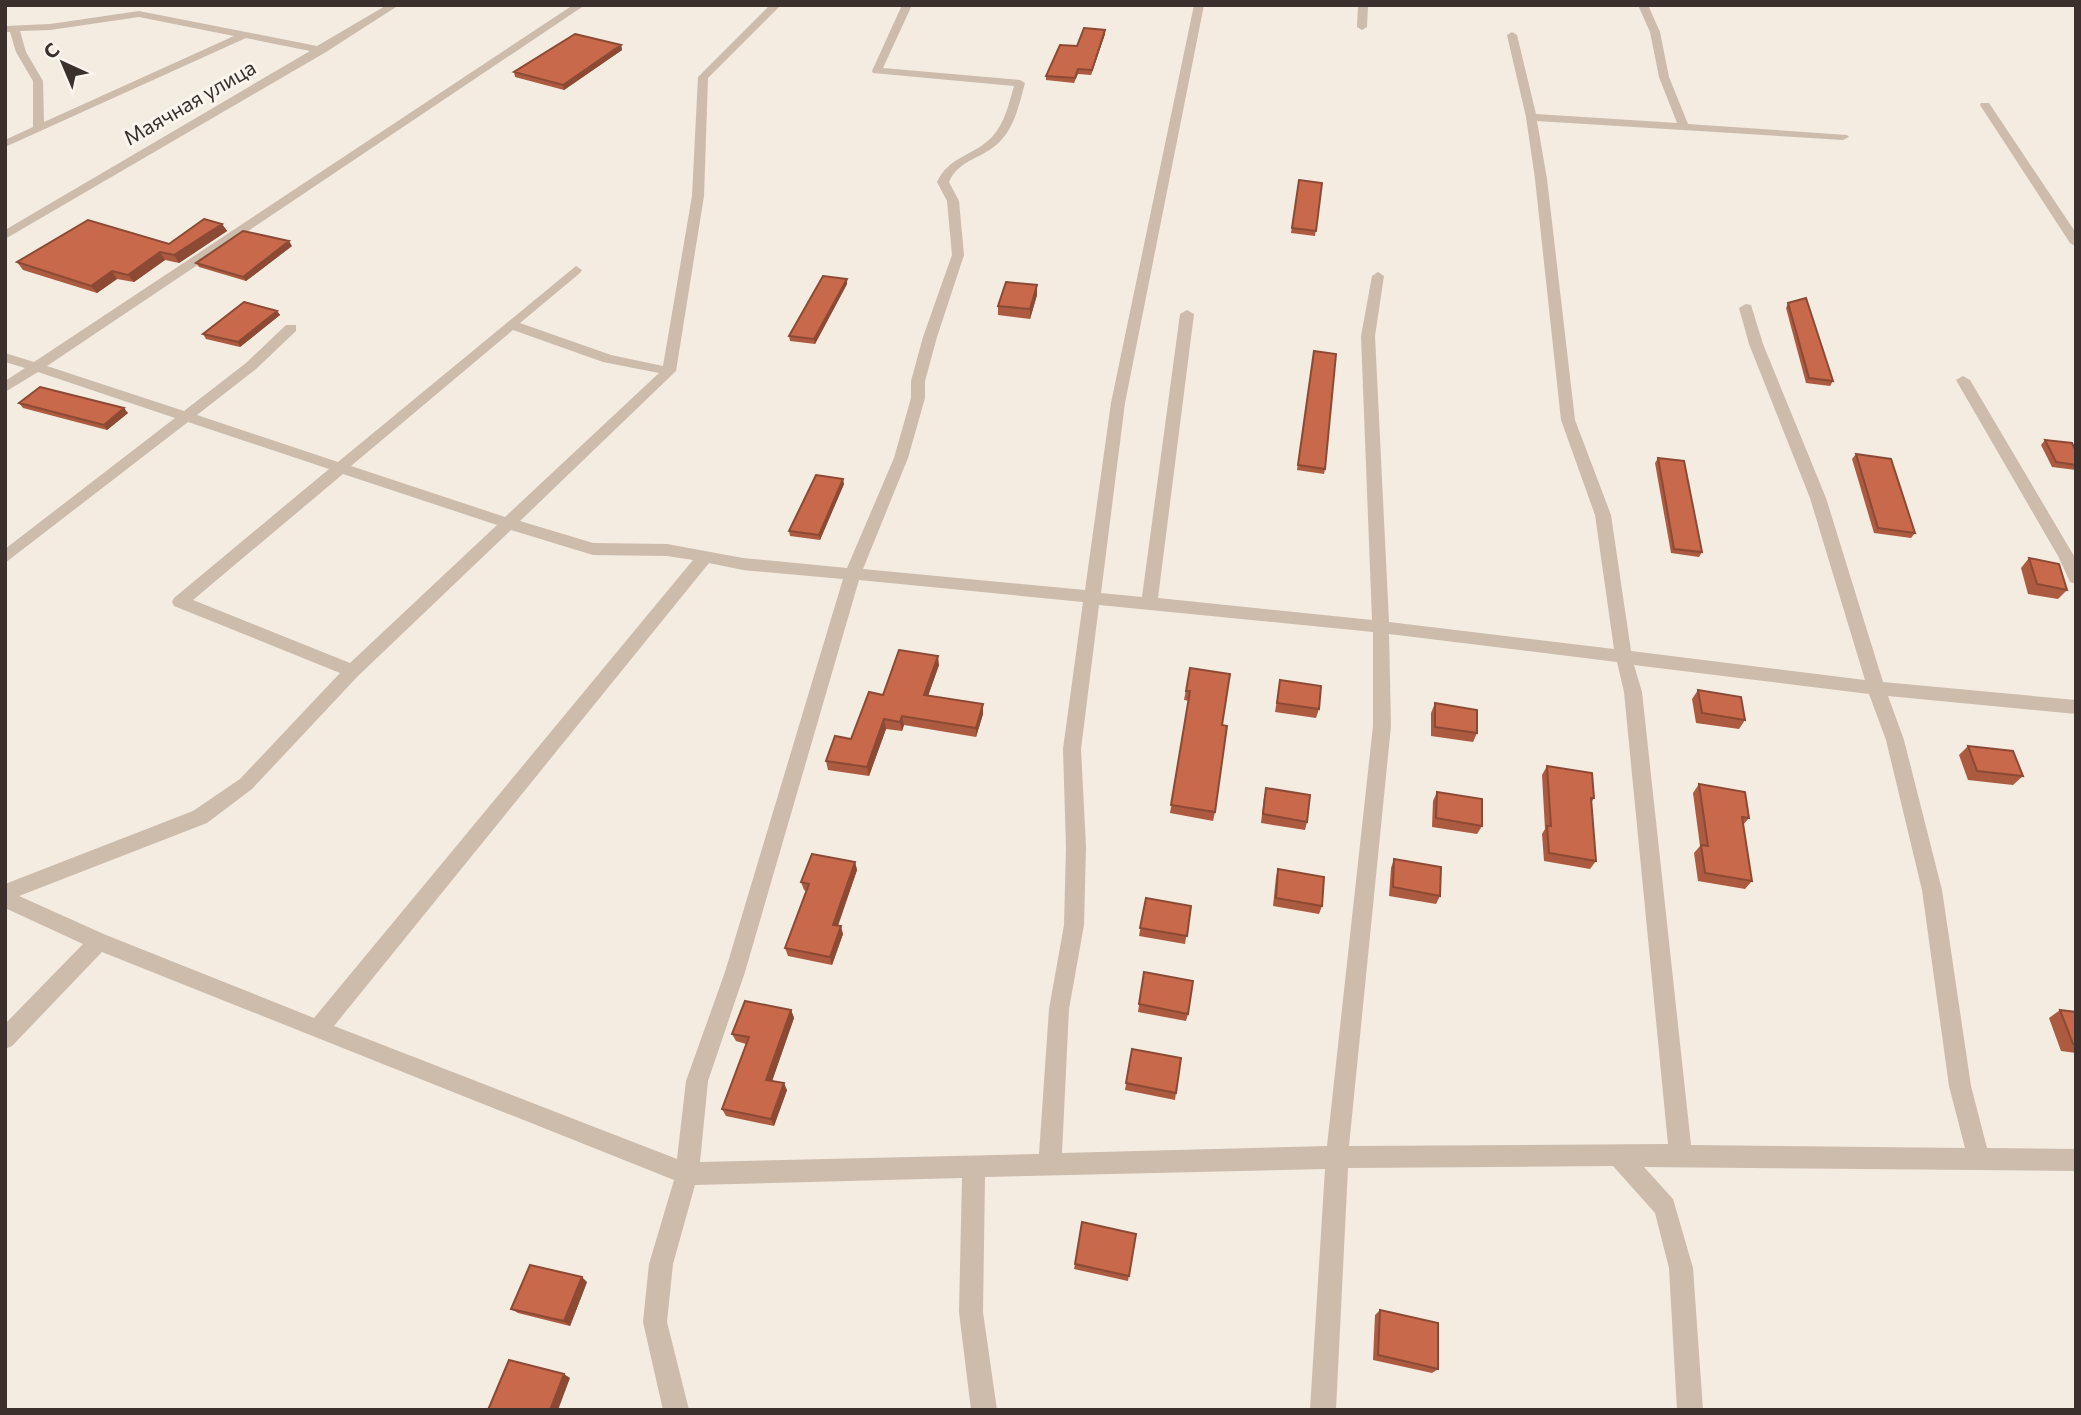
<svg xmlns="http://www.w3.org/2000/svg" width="2081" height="1415" viewBox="0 0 2081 1415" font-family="Commissioner,sans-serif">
  <rect width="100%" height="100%" fill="#f4ebe1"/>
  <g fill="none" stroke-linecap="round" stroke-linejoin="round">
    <path fill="#cdbbac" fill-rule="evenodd" d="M 387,5 L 399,5 L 326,52 L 5,239 L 5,230 L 310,51 L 246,38 L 5,147 L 5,140 L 33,127 L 33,81 L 16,52 L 10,32 L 5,32 L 5,26 L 50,24 L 139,11 L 317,46 ZM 139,17 L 234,36 L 44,122 L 43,81 L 26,52 L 20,31 L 50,30 Z
      M 573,5 L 585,5 L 47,366 L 184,411 L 246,363 L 286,325 L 296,325 L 296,331 L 256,369 L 197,415 L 338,462 L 576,266 L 582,270 L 580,273 L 520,323 L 611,355 L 663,366 L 692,196 L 698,77 L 770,5 L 781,5 L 708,78 L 704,196 L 676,371 L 520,521 L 593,543 L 667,544 L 743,558 L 847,568 L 894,458 L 911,398 L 911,381 L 923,337 L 952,255 L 947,201 L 937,182 C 949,156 974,156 992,137 C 1005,123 1009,103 1014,86 L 873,73 L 872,71 L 902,5 L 912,5 L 883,68 L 1020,80 L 1025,83 C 1019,105 1014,131 995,146 C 979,159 958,161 949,182 L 959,201 L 964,255 L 937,337 L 925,381 L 925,398 L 908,458 L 863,569 L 1085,590 L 1111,403 L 1194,5 L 1204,5 L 1125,403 L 1101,593 L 1142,597 L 1180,314 L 1187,310 L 1194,314 L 1158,598 L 1372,620 L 1361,336 L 1372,276 L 1378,272 L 1384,276 L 1375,336 L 1389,622 L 1614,649 L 1595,515 L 1561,420 L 1535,179 L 1526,117 L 1507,35 L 1512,32 L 1517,35 L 1536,114 L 1677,123 L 1659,77 L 1650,32 L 1638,5 L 1648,5 L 1660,32 L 1669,77 L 1688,124 L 1847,135 L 1849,137 L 1843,140 L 1537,121 L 1547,179 L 1575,420 L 1611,515 L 1631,651 L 1865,680 L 1810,498 L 1749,344 L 1739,308 L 1746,304 L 1751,305 L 1763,344 L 1826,498 L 1883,682 L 2076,700 L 2076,714 L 1888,696 L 1904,740 L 1942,890 L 1971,1086 L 1987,1148 L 2076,1149 L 2076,1171 L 1644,1167 L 1673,1199 L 1693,1268 L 1703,1410 L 1677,1410 L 1669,1268 L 1655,1213 L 1613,1166 L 1348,1168 L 1336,1410 L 1310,1410 L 1325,1169 L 985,1177 L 983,1312 L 997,1410 L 971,1410 L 959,1312 L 962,1178 L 695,1185 L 673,1264 L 667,1322 L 689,1410 L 663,1410 L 643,1322 L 649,1264 L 674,1180 L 102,952 L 12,1046 L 5,1049 L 5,1024 L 83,944 L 5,908 L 5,884 L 193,811 L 240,779 L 340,673 L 174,606 L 172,602 L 174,598 L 329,469 L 188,422 L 5,563 L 5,549 L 175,418 L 38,372 L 5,392 L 5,381 L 25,368 L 5,362 L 5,353 L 34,362 ZM 513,330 L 603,362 L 659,373 L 505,517 L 351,466 ZM 343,474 L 497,525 L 350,663 L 193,600 ZM 511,530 L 593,555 L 667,556 L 693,560 L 314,1018 L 106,935 L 19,896 L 207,823 L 252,789 L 358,676 ZM 709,563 L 743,570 L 843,579 L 725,972 L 686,1081 L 677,1159 L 334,1026 ZM 859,580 L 1083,602 L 1063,749 L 1066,847 L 1064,925 L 1049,1009 L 1039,1154 L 700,1162 L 708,1081 L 745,972 ZM 1099,605 L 1373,632 L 1373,726 L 1327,1146 L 1062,1153 L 1069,1009 L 1084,925 L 1086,847 L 1081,749 ZM 1389,634 L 1617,662 L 1624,692 L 1668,1144 L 1349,1146 L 1391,726 ZM 1634,665 L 1869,694 L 1886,740 L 1922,890 L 1949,1086 L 1965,1148 L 1691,1145 L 1642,692 Z
      M 1358,5 L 1368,5 L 1367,27 L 1362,30 L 1357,27 Z
      M 1981,103 L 1989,103 L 2076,233 L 2076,247 L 2070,243 L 1980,105 Z
      M 1963,376 L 1970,380 L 2074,556 L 2076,584 L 2070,582 L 2058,556 L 1956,380 Z"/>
  </g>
  <path fill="#ac5a40" d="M 1105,34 L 1091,75 L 1078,74 L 1074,83 L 1046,80 L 1046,76 L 1077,46 Z
    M 621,45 L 622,50 L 564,90 L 515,77 L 514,72 Z
    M 1299,180 L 1322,183 L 1315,236 L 1291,233 Z
    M 222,224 L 227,231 L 179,263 L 165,260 L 134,282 L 117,279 L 97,293 L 23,270 L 17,262 L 169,244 Z
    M 292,246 L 246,281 L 199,267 L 196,263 Z
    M 847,279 L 847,284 L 815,344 L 790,341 L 789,336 Z
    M 1037,295 L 1030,319 L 998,315 L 998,306 Z
    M 1788,303 L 1833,381 L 1830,386 L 1806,383 L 1786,308 Z
    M 277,311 L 280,315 L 240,347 L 206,339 L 203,334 Z
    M 1314,351 L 1325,469 L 1324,474 L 1297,470 Z
    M 19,403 L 128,413 L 107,430 L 23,408 Z
    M 2045,440 L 2076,451 L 2076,470 L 2052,467 L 2041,445 Z
    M 1856,454 L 1915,533 L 1911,538 L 1874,533 L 1852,459 Z
    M 1658,458 L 1702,552 L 1699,557 L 1671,553 L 1655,463 Z
    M 844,484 L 820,540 L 790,536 L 789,531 Z
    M 2029,558 L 2067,590 L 2058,599 L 2028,594 L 2021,568 Z
    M 939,665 L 928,696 L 983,704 L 983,714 L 976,737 L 904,725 L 902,731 L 886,729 L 869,776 L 828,770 L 826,761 L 851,739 L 883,695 Z
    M 1190,668 L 1222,725 L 1215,812 L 1213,821 L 1170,813 L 1189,701 L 1184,700 Z
    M 1280,680 L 1319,709 L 1316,718 L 1275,712 Z
    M 1698,690 L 1745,720 L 1739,729 L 1696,723 L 1692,699 Z
    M 1435,703 L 1477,733 L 1473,742 L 1431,736 L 1431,713 Z
    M 1968,746 L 2023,776 L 2013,785 L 1968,780 L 1959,755 Z
    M 1547,766 L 1594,798 L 1591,803 L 1596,861 L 1590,869 L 1544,861 L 1542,834 L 1545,829 L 1542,775 Z
    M 1699,784 L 1749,818 L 1743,825 L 1752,881 L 1745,889 L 1698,881 L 1694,853 L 1700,846 L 1693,793 Z
    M 1266,788 L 1307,822 L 1305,830 L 1261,823 L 1264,797 Z
    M 1437,792 L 1482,826 L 1477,834 L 1432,827 L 1433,801 Z
    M 1394,859 L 1440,896 L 1436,904 L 1389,896 L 1391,868 Z
    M 855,862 L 857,870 L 838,926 L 843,934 L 832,965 L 788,956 L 785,948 L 806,891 L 804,890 L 801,882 Z
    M 1278,869 L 1322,906 L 1319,914 L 1273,906 L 1276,877 Z
    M 1146,898 L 1191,906 L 1185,944 L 1139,936 Z
    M 1144,972 L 1188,1014 L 1186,1021 L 1138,1012 Z
    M 791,1010 L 794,1018 L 772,1081 L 787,1090 L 774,1126 L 726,1116 L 722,1109 L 746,1044 L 736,1041 L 732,1034 Z
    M 2060,1010 L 2076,1012 L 2076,1053 L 2061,1051 L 2049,1018 Z
    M 1132,1049 L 1176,1093 L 1175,1100 L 1125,1090 Z
    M 1136,1234 L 1128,1281 L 1074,1269 L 1075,1264 Z
    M 587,1282 L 570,1326 L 518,1313 L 511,1309 Z
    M 1380,1310 L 1438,1369 L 1432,1373 L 1373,1360 L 1375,1315 Z"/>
  <path fill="#8c4a34" d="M 1105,30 L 1105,34 L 1091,75 L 1092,70 Z
    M 621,45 L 622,50 L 564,90 L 563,85 Z
    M 222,224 L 227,231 L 179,263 L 174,255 Z
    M 289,241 L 292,246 L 246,281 L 243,277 Z
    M 160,252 L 165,260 L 134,282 L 128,275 Z
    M 112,271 L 117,279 L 97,293 L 91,286 Z
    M 847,279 L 847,284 L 815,344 L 814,339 Z
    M 1037,285 L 1037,295 L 1030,319 L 1030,309 Z
    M 277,311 L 280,315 L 240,347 L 238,342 Z
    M 124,408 L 128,413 L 107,430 L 104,425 Z
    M 843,479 L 844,484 L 820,540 L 819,535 Z
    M 938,656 L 939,665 L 925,704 L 924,695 Z
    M 983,704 L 983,714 L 976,737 L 976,728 Z
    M 902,716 L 904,725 L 902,731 L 900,722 Z
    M 884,719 L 886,729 L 869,776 L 867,767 Z
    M 855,862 L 857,870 L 835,933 L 833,925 Z
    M 841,926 L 843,934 L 832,965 L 830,957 Z
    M 791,1010 L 794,1018 L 770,1087 L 766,1080 Z
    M 784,1083 L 787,1090 L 774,1126 L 771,1119 Z
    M 582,1277 L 587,1282 L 570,1326 L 564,1321 Z
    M 564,1374 L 570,1378 L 558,1410 L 550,1410 Z"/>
  <path fill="#c8694b" stroke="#8c4a34" stroke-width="2" d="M 1084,28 L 1105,30 L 1092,70 L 1078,69 L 1075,78 L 1046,76 L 1060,45 L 1077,46 Z
    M 575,34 L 621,45 L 563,85 L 514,72 Z
    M 1299,180 L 1322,183 L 1316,231 L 1292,228 Z
    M 204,219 L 222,224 L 174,255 L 160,252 L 128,275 L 112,271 L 91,286 L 17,262 L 88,220 L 169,244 Z
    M 243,231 L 289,241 L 243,277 L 196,263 Z
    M 823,276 L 847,279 L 814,339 L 789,336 Z
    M 1006,282 L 1037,285 L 1030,309 L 998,306 Z
    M 1806,298 L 1833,381 L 1809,378 L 1788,303 Z
    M 244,302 L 277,311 L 238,342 L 203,334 Z
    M 1314,351 L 1336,354 L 1325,469 L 1298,465 Z
    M 40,387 L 124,408 L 104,425 L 19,403 Z
    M 2045,440 L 2072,443 L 2076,451 L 2076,465 L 2056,462 Z
    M 1856,454 L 1891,459 L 1915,533 L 1878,528 Z
    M 1658,458 L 1684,461 L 1702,552 L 1674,549 Z
    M 816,475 L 843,479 L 819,535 L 789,531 Z
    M 2029,558 L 2059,564 L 2067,590 L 2037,584 Z
    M 899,650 L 938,656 L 924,695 L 983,704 L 976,728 L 902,716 L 900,722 L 884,719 L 867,767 L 826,761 L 835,736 L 851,739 L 869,692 L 883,695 Z
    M 1190,668 L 1230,674 L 1222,725 L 1227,726 L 1215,812 L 1171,805 L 1190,691 L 1186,691 Z
    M 1280,680 L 1321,686 L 1319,709 L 1277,703 Z
    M 1698,690 L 1741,697 L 1745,720 L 1702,713 Z
    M 1435,703 L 1477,710 L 1477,733 L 1435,727 Z
    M 1968,746 L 2013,751 L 2023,776 L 1977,771 Z
    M 1547,766 L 1592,773 L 1594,798 L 1591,798 L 1596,861 L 1549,853 L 1547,826 L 1551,826 Z
    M 1699,784 L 1745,792 L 1749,818 L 1742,817 L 1752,881 L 1705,873 L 1701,845 L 1708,846 Z
    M 1266,788 L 1310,795 L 1307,822 L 1263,814 Z
    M 1437,792 L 1482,799 L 1482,826 L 1436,818 Z
    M 812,854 L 855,862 L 833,925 L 841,926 L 830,957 L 785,948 L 809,884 L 801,882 Z
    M 1394,859 L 1441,867 L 1440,896 L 1393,887 Z
    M 1278,869 L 1324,877 L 1322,906 L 1276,898 Z
    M 1146,898 L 1191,906 L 1187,936 L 1140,928 Z
    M 1144,972 L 1193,981 L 1188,1014 L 1139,1004 Z
    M 745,1001 L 791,1010 L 766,1080 L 784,1083 L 771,1119 L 722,1109 L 749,1037 L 732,1034 Z
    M 2060,1010 L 2076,1012 L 2076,1044 L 2073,1044 Z
    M 1132,1049 L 1181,1058 L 1176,1093 L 1126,1083 Z
    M 1082,1222 L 1136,1234 L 1129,1276 L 1075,1264 Z
    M 530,1265 L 582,1277 L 564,1321 L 511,1309 Z
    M 1380,1310 L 1438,1323 L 1438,1369 L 1378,1355 Z
    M 509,1360 L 564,1374 L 550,1410 L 488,1410 Z"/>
  <g text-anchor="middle" stroke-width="6" stroke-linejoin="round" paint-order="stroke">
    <g font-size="21" fill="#3b302b" stroke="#fbf5ee">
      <text transform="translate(190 103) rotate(-30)" y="7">Маячная улица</text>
    </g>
  </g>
  <rect width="2081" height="1415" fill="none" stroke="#3b302b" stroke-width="14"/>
  <g transform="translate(63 63) rotate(316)" stroke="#fbf5ee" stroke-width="5" paint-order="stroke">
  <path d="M0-5L12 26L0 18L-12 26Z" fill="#3b302b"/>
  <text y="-10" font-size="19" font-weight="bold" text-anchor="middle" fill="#3b302b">С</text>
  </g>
</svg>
